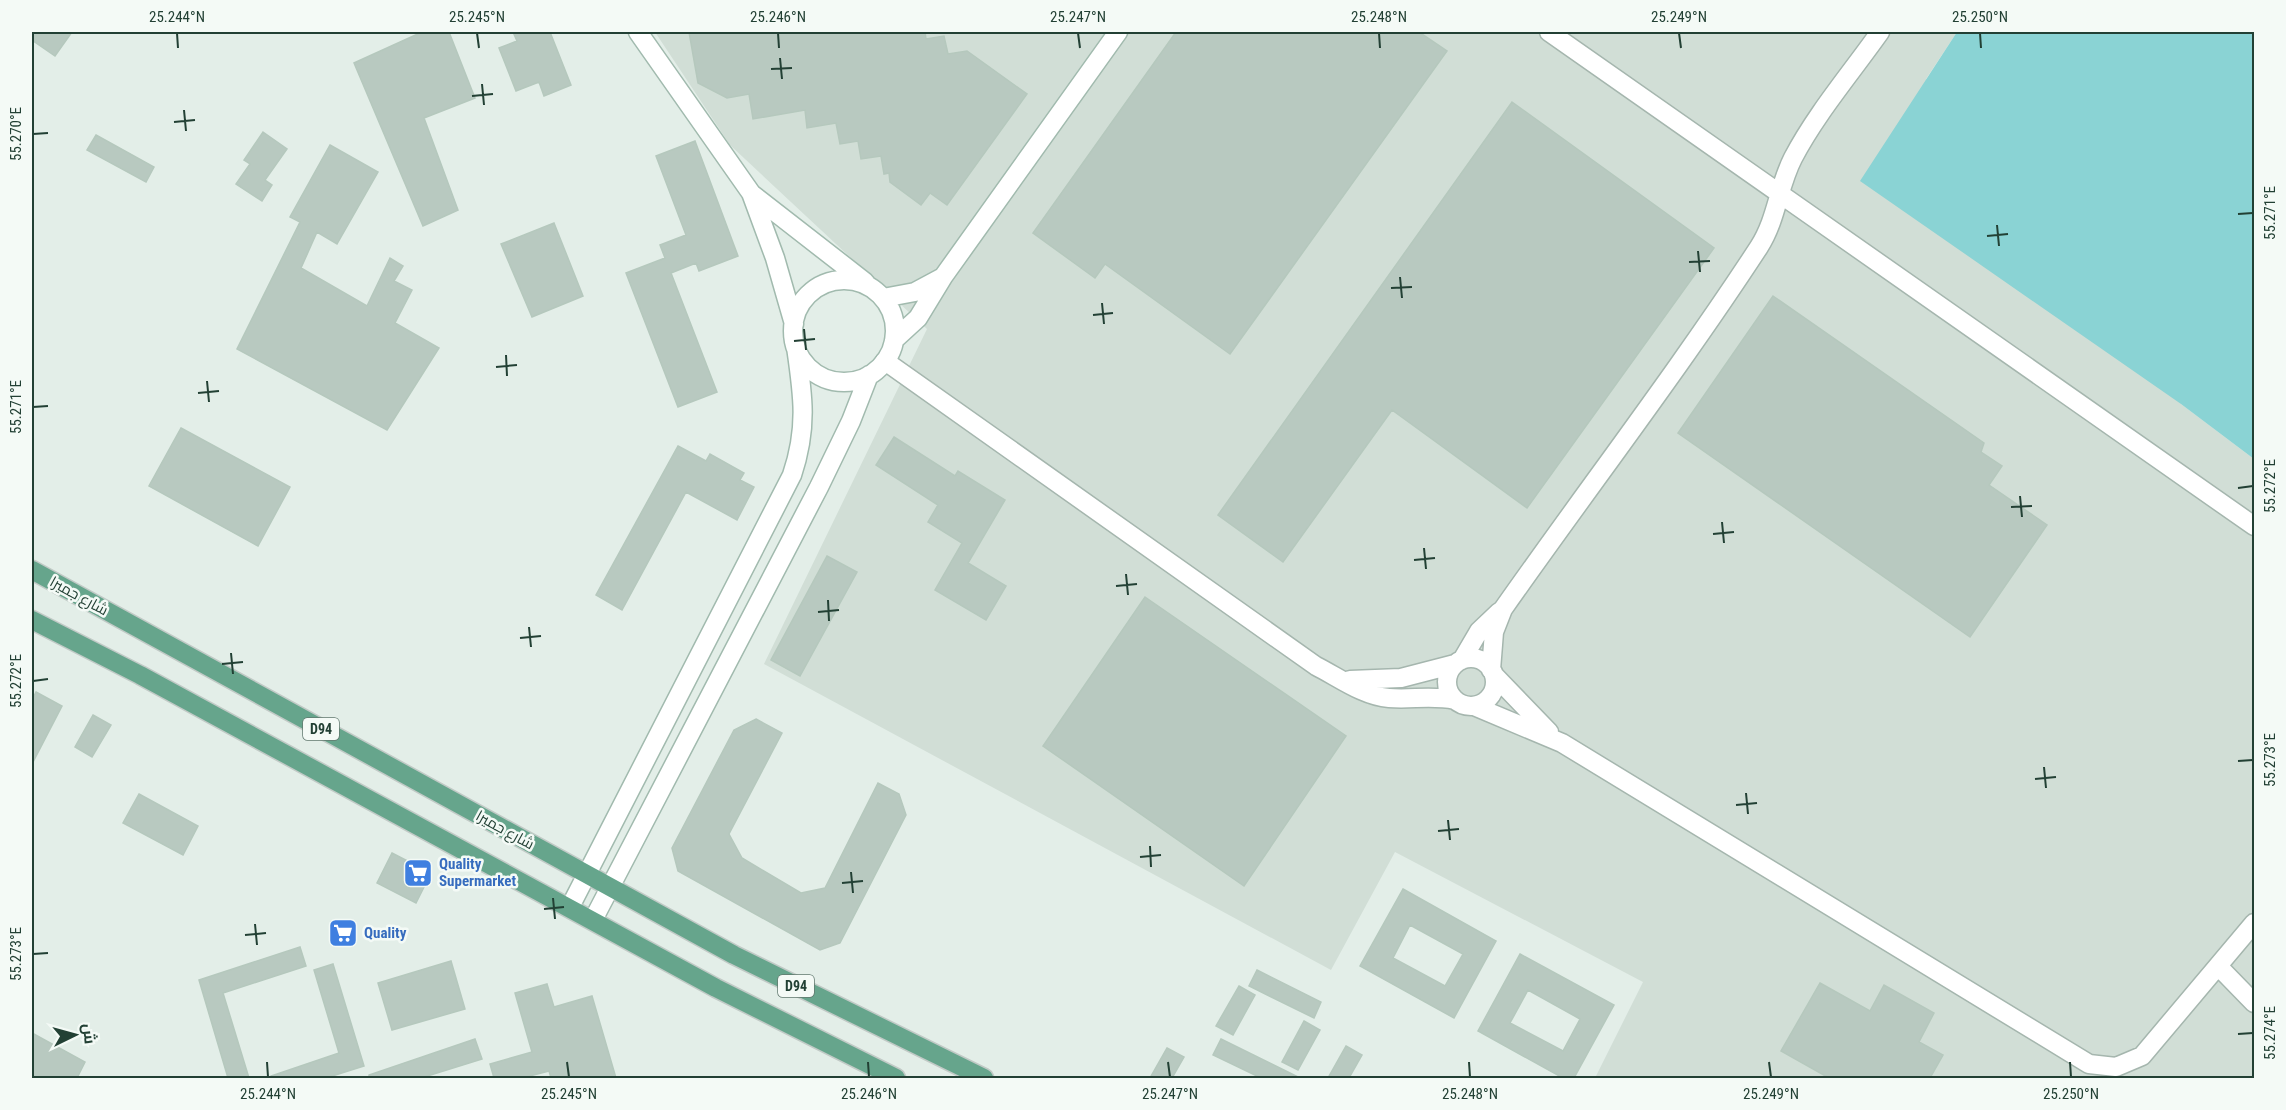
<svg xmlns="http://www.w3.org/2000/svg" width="2286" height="1110" viewBox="0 0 2286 1110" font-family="'Roboto Condensed',Cairo,sans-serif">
  <rect width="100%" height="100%" fill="#e3eee8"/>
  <path fill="#d1ded6" d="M 655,32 L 1957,32 L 1926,79 L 2181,404 L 2254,459 L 2254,1078 L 1595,1078 L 1643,982 L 1395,852 L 1331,970 L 764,664 L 927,329 L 730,145 Z"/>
  <path fill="#8ad3d4" d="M 1957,32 L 2254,32 L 2254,459 L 2181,404 L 1860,181 Z"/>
  <path fill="#b8c9c0" stroke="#b5c8bd" stroke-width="1.5" fill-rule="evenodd" d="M 32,32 L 72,32 L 55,56 L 32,40 Z
    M 422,32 L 449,32 L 475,98 L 424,118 L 458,210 L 423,226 L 354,63 Z
    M 513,32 L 550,32 L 571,85 L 544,96 L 539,82 L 516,91 L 499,48 L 517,41 Z
    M 689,32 L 925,32 L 926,39 L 944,36 L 948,54 L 967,51 L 1027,94 L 947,205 L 930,193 L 921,205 L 890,182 L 889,173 L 884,174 L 881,156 L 861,159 L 858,141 L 840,144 L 836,123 L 807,128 L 805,110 L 753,119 L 749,94 L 727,98 L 698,83 Z
    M 1176,32 L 1419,32 L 1447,51 L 1230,354 L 1105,264 L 1095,278 L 1033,233 Z
    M 1512,102 L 1714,248 L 1527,508 L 1392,410 L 1283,562 L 1218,515 Z
    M 263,132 L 287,149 L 265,180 L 272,185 L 262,201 L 236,184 L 250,164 L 244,160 Z
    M 96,135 L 154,167 L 146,182 L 87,150 Z
    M 695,141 L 738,256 L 699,271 L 696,263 L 671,273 L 717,392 L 678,407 L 626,273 L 665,258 L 660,245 L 686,235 L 656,156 Z
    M 330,145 L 378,172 L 337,244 L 317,232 L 301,268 L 367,306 L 390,258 L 403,266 L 394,281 L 412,290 L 395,323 L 439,348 L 387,430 L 237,349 L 300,222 L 290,217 Z
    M 554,223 L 583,296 L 532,317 L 501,244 Z
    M 1773,296 L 1984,443 L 1981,452 L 2002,466 L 1989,485 L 2047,525 L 1970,637 L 1678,433 Z
    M 181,428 L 290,487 L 258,546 L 149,486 Z
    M 894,437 L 955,476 L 958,471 L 1005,500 L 968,563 L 1006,586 L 986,620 L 935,590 L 962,543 L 928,522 L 938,505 L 876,465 Z
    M 678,446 L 706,461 L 710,454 L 744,473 L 740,480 L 754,487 L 737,520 L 686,492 L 622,610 L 596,595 Z
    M 827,556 L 857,572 L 800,676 L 771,660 Z
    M 1145,597 L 1346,736 L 1244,886 L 1043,746 Z
    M 36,692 L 62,706 L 32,764 L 32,700 Z
    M 93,715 L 111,725 L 92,757 L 75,747 Z
    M 756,719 L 782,733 L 729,834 L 742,858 L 801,893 L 825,888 L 878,783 L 899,794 L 906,815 L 840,943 L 820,950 L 678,871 L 672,848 L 734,730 Z
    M 139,794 L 198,826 L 183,855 L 123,823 Z
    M 392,853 L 431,873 L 416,903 L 377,883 Z
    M 1403,889 L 1496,941 L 1454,1018 L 1360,966 ZM 1410,925 L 1463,954 L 1445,986 L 1393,958 Z
    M 300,947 L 306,966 L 223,993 L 249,1078 L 228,1078 L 199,980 Z
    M 1520,954 L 1614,1005 L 1574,1078 L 1563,1078 L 1478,1031 ZM 1528,990 L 1580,1019 L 1563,1051 L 1510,1023 Z
    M 451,961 L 465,1009 L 392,1030 L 378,983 Z
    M 333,964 L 364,1066 L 326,1078 L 271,1078 L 271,1076 L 339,1053 L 314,970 Z
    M 1257,970 L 1321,1002 L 1314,1018 L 1249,986 Z
    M 1820,983 L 1870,1011 L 1884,985 L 1934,1013 L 1919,1042 L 1943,1055 L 1930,1078 L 1829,1078 L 1781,1051 Z
    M 547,984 L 554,1007 L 592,996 L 616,1078 L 551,1078 L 549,1071 L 522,1078 L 494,1078 L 490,1064 L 532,1052 L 515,993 Z
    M 1239,986 L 1255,995 L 1233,1035 L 1216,1026 Z
    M 1304,1021 L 1320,1030 L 1298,1070 L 1282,1062 Z
    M 32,1033 L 85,1062 L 77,1078 L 32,1078 Z
    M 475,1039 L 482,1059 L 421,1078 L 369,1078 L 369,1075 Z
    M 1221,1039 L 1300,1078 L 1261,1078 L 1213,1055 Z
    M 1346,1046 L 1362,1055 L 1349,1078 L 1328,1078 Z
    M 1167,1048 L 1184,1057 L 1172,1078 L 1150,1078 Z"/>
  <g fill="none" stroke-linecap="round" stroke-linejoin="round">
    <g stroke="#a5b6ae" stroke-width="21">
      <path id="street" d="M 1549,32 L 2254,526
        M 885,361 L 1316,666 C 1338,677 1363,696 1389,698 C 1411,700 1432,695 1455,700
        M1447 682a24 24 0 1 1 48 0a24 24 0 1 1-48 0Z
        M 1462,660 L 1479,631 L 1499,612
        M 1491,670 L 1494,632 L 1503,609 C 1588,488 1678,371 1759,247 C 1777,219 1778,187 1793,158 C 1816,114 1851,73 1880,32
        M 1494,675 L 1549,732
        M 1350,680 L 1401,678 L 1455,664
        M 1474,706 L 1562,743 L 2089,1064 L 2116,1067 L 2142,1056 L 2254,923
        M 2218,966 L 2254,1003"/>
    </g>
    <g stroke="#a1baae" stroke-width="21">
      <path id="secondary" d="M 638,32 L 751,193 L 775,258 L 794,324
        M 752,194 L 865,282
        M793 331a51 51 0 1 1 102 0a51 51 0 1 1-102 0Z
        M 883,298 L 915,292 L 943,277
        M 894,340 L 918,318 L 943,277 L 1118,32
        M 570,907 L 792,475 C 808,428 803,395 796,347
        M 593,920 L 819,487 L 851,421 L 869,375"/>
    </g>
    <g stroke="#c1cac6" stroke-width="21">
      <path id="primary" d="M 32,570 L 734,955 L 984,1078
        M 32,620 L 140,675 L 716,988 L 896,1078"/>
    </g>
    <use href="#street" stroke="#fff" stroke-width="18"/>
    <use href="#secondary" stroke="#fff" stroke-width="18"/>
    <use href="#primary" stroke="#66a58c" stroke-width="18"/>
  </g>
  <path fill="none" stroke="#224034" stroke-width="2" d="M 177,33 L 178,48M 477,33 L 479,48M 778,33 L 779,48M 1078,33 L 1080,48M 1379,33 L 1380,48M 1679,33 L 1681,48M 1980,33 L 1981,48M 780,58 L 782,79M 771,69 L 792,68M 482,84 L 484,105M 472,96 L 493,94M 184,110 L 186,131M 174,122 L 195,120M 33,134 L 48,133M 2238,214 L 2253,213M 1997,225 L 1999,246M 1987,236 L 2008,234M 1698,251 L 1700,272M 1689,262 L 1710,261M 1400,277 L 1402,298M 1391,288 L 1412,287M 1102,303 L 1104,324M 1093,315 L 1113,313M 804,329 L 806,350M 794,341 L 815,339M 506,355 L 507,376M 496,367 L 517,365M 207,381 L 209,402M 198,393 L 219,391M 33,407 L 48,406M 2238,488 L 2253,486M 2020,496 L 2022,517M 2011,507 L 2032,506M 1722,522 L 1724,543M 1713,534 L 1734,532M 1424,548 L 1426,569M 1414,560 L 1435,558M 1126,574 L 1128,595M 1116,586 L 1137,584M 828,600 L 829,621M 818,612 L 839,610M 529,627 L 531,647M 520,638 L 541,636M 231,653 L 233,674M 222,664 L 243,662M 33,681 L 48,679M 2238,761 L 2253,760M 2044,767 L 2046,788M 2035,779 L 2056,777M 1746,793 L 1748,814M 1736,805 L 1757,803M 1448,820 L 1450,840M 1438,831 L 1459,829M 1150,846 L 1151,867M 1140,857 L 1161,855M 851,872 L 853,893M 842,883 L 863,881M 553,898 L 555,919M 544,909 L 564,907M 255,924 L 257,945M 245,935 L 266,933M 33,954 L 48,953M 2238,1034 L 2253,1033M 267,1062 L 268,1077M 567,1062 L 569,1077M 868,1062 L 869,1077M 1168,1062 L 1170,1077M 1469,1062 L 1470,1077M 1769,1062 L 1771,1077M 2070,1062 L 2071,1077"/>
  <defs>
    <g id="supermarket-square" transform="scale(1.5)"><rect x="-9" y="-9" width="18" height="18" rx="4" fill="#3f7fe0" stroke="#f4faf6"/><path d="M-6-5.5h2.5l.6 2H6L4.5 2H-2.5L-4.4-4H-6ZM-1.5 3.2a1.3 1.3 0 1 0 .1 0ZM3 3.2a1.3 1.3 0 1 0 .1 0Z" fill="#fff"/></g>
  </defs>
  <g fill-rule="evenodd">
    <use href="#supermarket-square" x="418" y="873"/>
    <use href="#supermarket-square" x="343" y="933"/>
  </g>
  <g text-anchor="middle" stroke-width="5" stroke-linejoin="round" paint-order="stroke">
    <g fill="#f4faf6" stroke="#61786e" stroke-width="1.5">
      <rect x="303" y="718" width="36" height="22" rx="4.5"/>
      <rect x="778" y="975" width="36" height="22" rx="4.5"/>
    </g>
    <g font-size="14" font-weight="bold" fill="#224034">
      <text x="321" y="734">D94</text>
      <text x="796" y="991">D94</text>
    </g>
    <g font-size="15" fill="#224034" stroke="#f4faf6">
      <text transform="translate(79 596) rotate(29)" y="5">شارع جميرا</text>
      <text transform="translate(505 830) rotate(29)" y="5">شارع جميرا</text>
    </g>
    <g font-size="15" font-weight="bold" fill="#366cbe" stroke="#f4faf6" text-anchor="start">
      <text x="439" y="869">Quality<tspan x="439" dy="17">Supermarket</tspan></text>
      <text x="364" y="938">Quality</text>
    </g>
  </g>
  <rect width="2286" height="1110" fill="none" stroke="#f4faf6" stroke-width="66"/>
  <g transform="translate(75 1035) rotate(85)" stroke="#f4faf6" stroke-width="4.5" paint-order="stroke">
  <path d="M0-4.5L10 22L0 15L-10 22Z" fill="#224034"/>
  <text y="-9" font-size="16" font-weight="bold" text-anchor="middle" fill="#224034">ش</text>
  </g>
  <rect x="33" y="33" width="2220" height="1044" fill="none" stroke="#224034" stroke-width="2"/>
  <g font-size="15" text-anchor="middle" fill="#224034">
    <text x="177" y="22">25.244°N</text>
    <text x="477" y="22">25.245°N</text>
    <text x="778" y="22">25.246°N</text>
    <text x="1078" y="22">25.247°N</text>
    <text x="1379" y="22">25.248°N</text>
    <text x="1679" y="22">25.249°N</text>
    <text x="1980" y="22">25.250°N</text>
    <text transform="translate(16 134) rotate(-90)" y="5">55.270°E</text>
    <text transform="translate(2270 213) rotate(-90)" y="5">55.271°E</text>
    <text transform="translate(16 407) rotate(-90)" y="5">55.271°E</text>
    <text transform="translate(2270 486) rotate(-90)" y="5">55.272°E</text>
    <text transform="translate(16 681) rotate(-90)" y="5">55.272°E</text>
    <text transform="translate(2270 760) rotate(-90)" y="5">55.273°E</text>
    <text transform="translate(16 954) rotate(-90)" y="5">55.273°E</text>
    <text transform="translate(2270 1033) rotate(-90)" y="5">55.274°E</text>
    <text x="268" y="1099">25.244°N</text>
    <text x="569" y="1099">25.245°N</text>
    <text x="869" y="1099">25.246°N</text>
    <text x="1170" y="1099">25.247°N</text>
    <text x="1470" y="1099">25.248°N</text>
    <text x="1771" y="1099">25.249°N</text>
    <text x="2071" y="1099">25.250°N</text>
  </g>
</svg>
